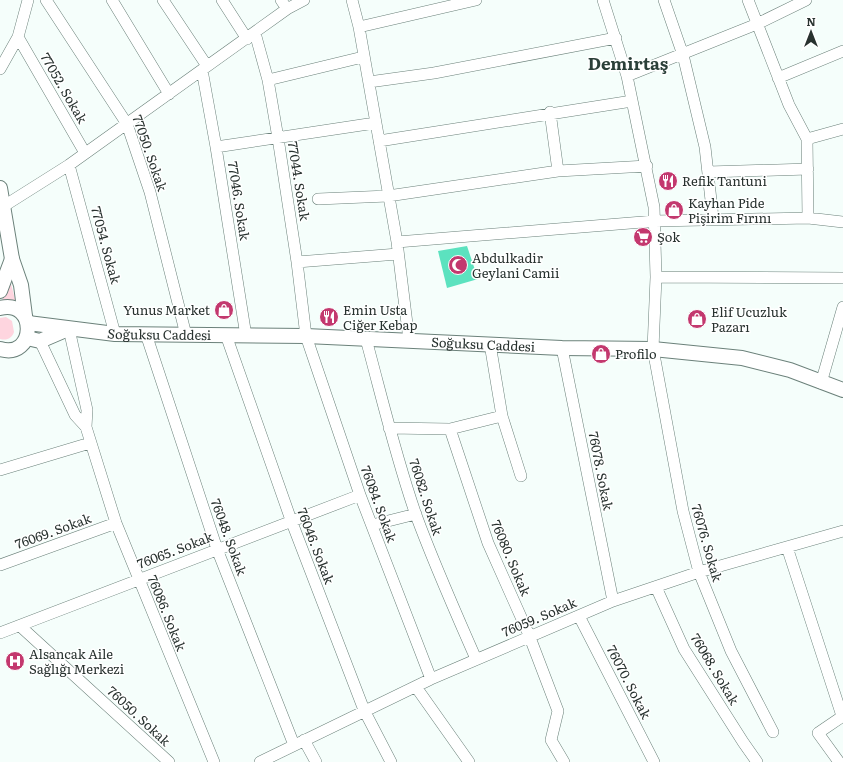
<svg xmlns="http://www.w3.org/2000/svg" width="843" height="762" viewBox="0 0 843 762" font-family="Literata,serif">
  <rect width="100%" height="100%" fill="#f5fefb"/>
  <path fill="#fed5df" d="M 10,280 L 16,303 L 1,303 Z
    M 6,317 L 12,321 L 14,332 C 12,338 7,341 0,339 L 0,318 Z"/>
  <path fill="#5ce2bf" d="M 467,246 L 478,279 L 447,288 L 438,251 Z"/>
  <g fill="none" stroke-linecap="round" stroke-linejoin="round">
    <g stroke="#6b817a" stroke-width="12">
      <path id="minor" d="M 46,0 L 127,124 L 150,192 L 186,335
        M 112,0 L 169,94
        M 163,0 L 207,66
        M 222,0 L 247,39
        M 281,0 L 287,9
        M 352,0 L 359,27 L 397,242 L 409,340
        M 603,0 L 627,76 L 654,207 L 656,277 L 653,349 L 683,511 L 699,572 L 731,651 L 773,732
        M 664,0 L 683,55 L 705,147 L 713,218
        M 748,0 L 789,105 L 807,139 L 808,218
        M 359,27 L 476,0
        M 255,33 L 268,80 L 278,138 L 297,262 L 306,336 L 360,495 L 431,679
        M 18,37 L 85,153
        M 0,69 L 18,37 L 28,0
        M 202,70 L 216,147 L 246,336
        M 627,76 L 757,24 L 806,0
        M 778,78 L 843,51
        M 268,80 L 363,57
        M 369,82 L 434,73 L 616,38
        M 550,112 L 558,171
        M 807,139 L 843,129
        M 379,141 L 632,101
        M 216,147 L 375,123
        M 69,165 L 115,334
        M 708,172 L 808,169
        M 318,199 L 388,196 L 558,171 L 647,166
        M 4,206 L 69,165 L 287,9 L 304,0
        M 397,242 L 655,221 L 808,218 L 843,222
        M 297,262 L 398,254
        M 656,277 L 843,278
        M 69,329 L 87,410 L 86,427 L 116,523 L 214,762
        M 146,334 L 217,549 L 294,745
        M 226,335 L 291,520 L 364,710 L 391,762
        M 366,339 C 382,398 396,458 416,515 C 434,564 455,611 476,659
        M 40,341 L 75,415 L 86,427
        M 490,344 L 502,416 L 521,476
        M 562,348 L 613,601
        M 821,383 L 843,307
        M 389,428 L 450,429 L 502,416
        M 450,429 L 488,543 L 529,635 L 558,711 L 551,740 L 564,762
        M 0,470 L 90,443
        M 372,525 L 416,514
        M 787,547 L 842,716
        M 0,565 L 116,523
        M 656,587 L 684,649 L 743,742 L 757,762
        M 579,616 L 654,762
        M 20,626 L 169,762
        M 0,633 L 360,495
        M 416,687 L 469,762
        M 304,740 L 316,762
        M 260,762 L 431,679 L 613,601 L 699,572 L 843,531
        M 839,762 L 818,733 L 843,716"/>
    </g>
    <g stroke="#6b817a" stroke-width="16">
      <g id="tertiary">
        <path d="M 0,188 L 12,259 L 21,285 L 25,316"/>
        <path d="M 0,291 L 12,259"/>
        <path d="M 0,308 C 38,299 36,360 0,349"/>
        <path id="s1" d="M 28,323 L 115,334 L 306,336 L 562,348 L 653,349 L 742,358 L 790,370 L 843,390"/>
        <path d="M 27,338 L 40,341 L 68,329"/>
      </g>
    </g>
    <use href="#minor" stroke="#fff" stroke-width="11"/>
    <use href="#tertiary" stroke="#fff" stroke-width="14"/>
  </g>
  <defs>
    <g id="restaurant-disc" transform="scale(1)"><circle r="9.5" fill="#c3386e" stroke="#fff"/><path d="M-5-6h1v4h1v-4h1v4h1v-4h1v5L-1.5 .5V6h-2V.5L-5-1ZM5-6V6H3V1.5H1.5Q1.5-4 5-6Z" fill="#fff"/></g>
    <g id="shop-disc" transform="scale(1)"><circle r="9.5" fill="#c3386e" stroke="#fff"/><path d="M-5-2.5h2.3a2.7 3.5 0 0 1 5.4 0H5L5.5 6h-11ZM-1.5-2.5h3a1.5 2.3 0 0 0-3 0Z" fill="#fff"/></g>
    <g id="supermarket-disc" transform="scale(1)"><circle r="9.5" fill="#c3386e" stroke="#fff"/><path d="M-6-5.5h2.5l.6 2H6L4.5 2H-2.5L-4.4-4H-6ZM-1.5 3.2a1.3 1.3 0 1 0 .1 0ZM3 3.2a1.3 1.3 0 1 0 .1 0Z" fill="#fff"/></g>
    <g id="mosque-disc" transform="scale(1)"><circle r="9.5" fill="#c3386e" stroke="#fff"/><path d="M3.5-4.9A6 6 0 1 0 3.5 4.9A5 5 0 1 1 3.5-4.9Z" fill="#fff"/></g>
    <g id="hospital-disc" transform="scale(1)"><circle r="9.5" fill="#c3386e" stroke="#fff"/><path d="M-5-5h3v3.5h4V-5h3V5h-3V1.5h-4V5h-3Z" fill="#fff"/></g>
  </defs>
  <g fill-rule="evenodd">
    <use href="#restaurant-disc" x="668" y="181"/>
    <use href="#shop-disc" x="674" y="210"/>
    <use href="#supermarket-disc" x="643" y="237"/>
    <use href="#mosque-disc" x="458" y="265"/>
    <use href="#shop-disc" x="224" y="310"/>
    <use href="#restaurant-disc" x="329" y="317"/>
    <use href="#shop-disc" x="697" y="319"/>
    <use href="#shop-disc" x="601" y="354"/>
    <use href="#hospital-disc" x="15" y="661"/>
  </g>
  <g text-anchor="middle" stroke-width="3" stroke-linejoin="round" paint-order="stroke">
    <g font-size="13" fill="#28322f" stroke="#fff">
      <text transform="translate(64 88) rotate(60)" y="5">77052. Sokak</text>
      <text transform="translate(150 153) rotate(71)" y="5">77050. Sokak</text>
      <text transform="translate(299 181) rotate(81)" y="5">77044. Sokak</text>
      <text transform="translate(239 201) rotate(81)" y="5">77046. Sokak</text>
      <text transform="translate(106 245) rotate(75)" y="5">77054. Sokak</text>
      <text dy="5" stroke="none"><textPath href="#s1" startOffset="132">Soğuksu Caddesi</textPath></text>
      <text dy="5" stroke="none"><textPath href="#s1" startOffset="456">Soğuksu Caddesi</textPath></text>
      <text transform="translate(601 471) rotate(79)" y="5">76078. Sokak</text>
      <text transform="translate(426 497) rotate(72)" y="5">76082. Sokak</text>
      <text transform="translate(379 504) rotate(70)" y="5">76084. Sokak</text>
      <text transform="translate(53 531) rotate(-20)" y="5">76069. Sokak</text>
      <text transform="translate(229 537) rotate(70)" y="5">76048. Sokak</text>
      <text transform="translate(707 543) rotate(74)" y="5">76076. Sokak</text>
      <text transform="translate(316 546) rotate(69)" y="5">76046. Sokak</text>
      <text transform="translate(175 550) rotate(-21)" y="5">76065. Sokak</text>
      <text transform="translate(511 558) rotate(67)" y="5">76080. Sokak</text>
      <text transform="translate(167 613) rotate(68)" y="5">76086. Sokak</text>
      <text transform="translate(539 617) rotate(-23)" y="5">76059. Sokak</text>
      <text transform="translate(715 669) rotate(59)" y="5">76068. Sokak</text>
      <text transform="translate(629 682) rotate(63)" y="5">76070. Sokak</text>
      <text transform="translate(139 716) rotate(43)" y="5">76050. Sokak</text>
    </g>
    <g font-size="13" fill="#28322f" stroke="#fff" text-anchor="start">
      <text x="682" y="186">Refik Tantuni</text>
      <text x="688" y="208">Kayhan Pide<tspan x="688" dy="15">Pişirim Fırını</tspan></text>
      <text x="657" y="242">Şok</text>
      <text x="472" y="263">Abdulkadir<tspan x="472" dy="15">Geylani Camii</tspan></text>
      <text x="210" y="315" text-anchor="end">Yunus Market</text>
      <text x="343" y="315">Emin Usta<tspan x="343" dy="15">Ciğer Kebap</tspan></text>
      <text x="711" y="317">Elif Ucuzluk<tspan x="711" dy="15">Pazarı</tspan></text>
      <text x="615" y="359">Profilo</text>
      <text x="29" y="659">Alsancak Aile<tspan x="29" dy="15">Sağlığı Merkezi</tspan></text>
    </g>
    <g font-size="17" font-weight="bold" fill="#2b3f39" stroke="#fff">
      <text x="628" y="70">Demirtaş</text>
    </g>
  </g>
  <g transform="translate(811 32)" stroke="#ffffff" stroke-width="3" paint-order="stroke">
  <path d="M0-3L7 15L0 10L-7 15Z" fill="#28322f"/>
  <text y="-6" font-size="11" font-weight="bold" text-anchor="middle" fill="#28322f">N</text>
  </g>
</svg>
